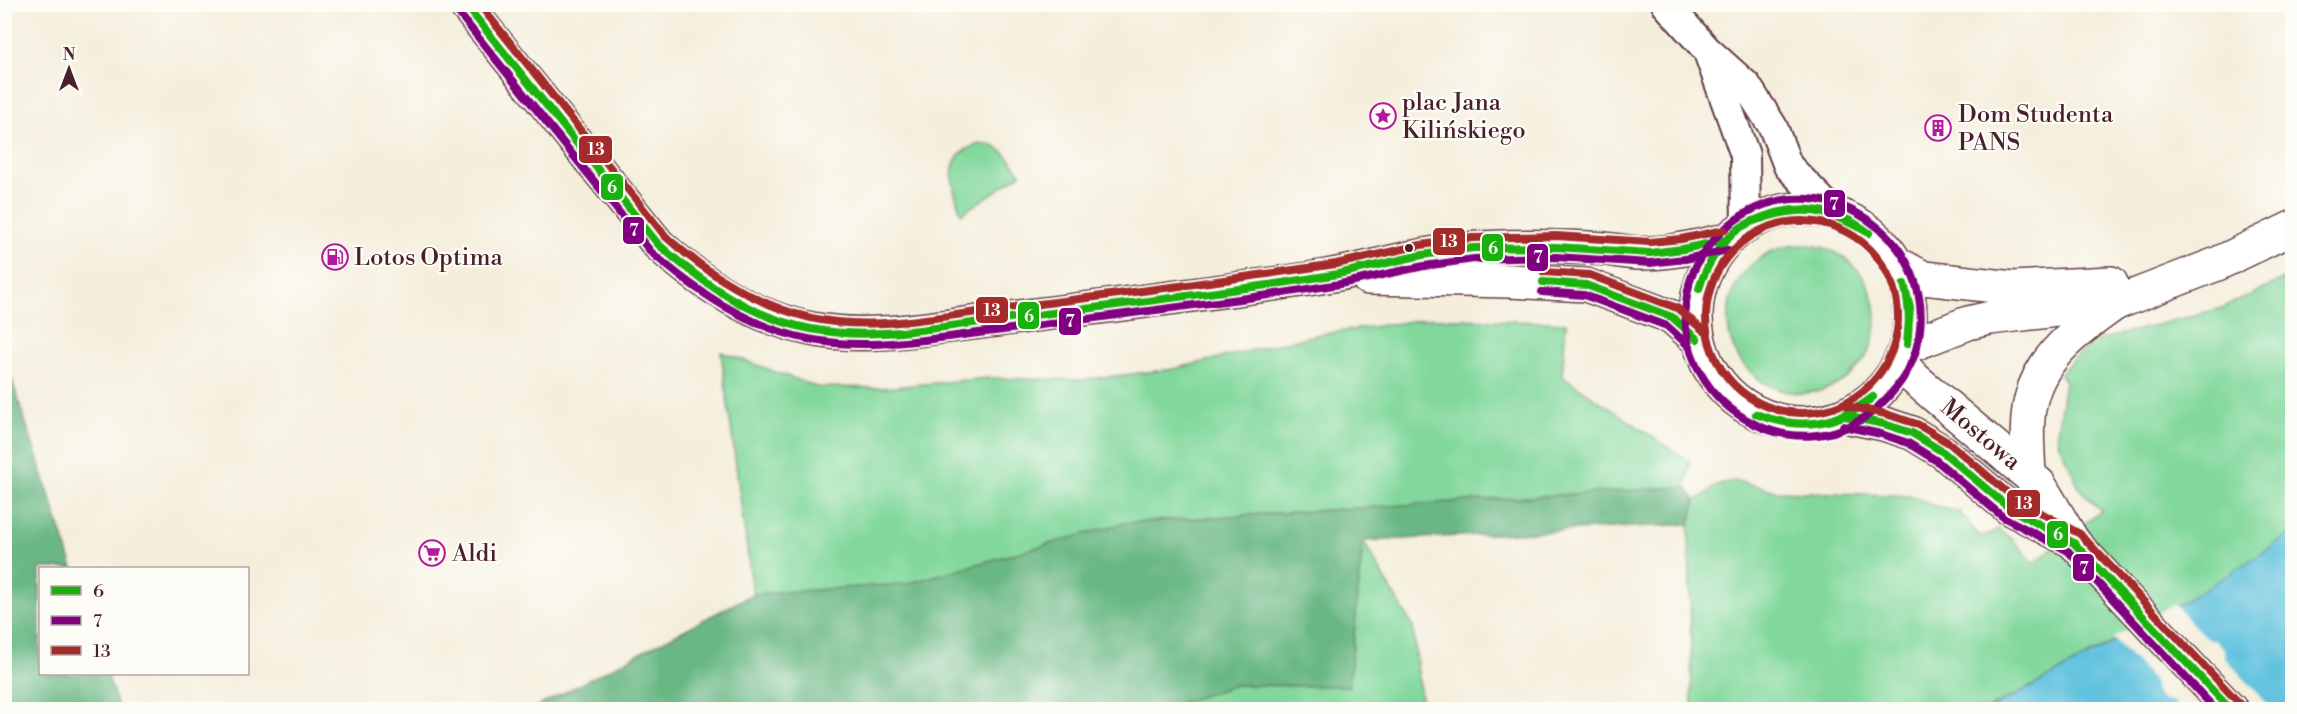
<svg xmlns="http://www.w3.org/2000/svg" width="2297" height="714" viewBox="0 0 2297 714" font-family="'Libre Bodoni',serif">
  <rect width="100%" height="100%" fill="#fdfcf7"/>
  <filter id="ink" filterUnits="userSpaceOnUse"><feTurbulence type="fractalNoise" baseFrequency=".0167" numOctaves="2"/><feDisplacementMap in="SourceGraphic" scale="12" xChannelSelector="R" yChannelSelector="G"/><feConvolveMatrix kernelMatrix="1 2 1 2 8 2 1 2 1" color-interpolation-filters="sRGB"/></filter>
  <filter id="wash" filterUnits="userSpaceOnUse"><feTurbulence type="fractalNoise" baseFrequency=".008" numOctaves="4" result="noise"/><feDisplacementMap in="SourceGraphic" scale="24" xChannelSelector="R" yChannelSelector="G"/><feGaussianBlur stdDeviation="1.35" result="paint"/><feColorMatrix in="noise" values="0 0 0 0 0 0 0 0 0 0 0 0 0 0 0 0 0 1.4 0 .05"/><feComposite in="paint" operator="in"/></filter>
  <g filter="url(#wash)">
    <rect width="100%" height="100%" fill="#f4eedb"/>
    <path fill="#82d89c" stroke="#667c64" stroke-width="1.5" d="M 981,144 C 1002,144 1010,159 1021,174 L 961,214 C 952,184 941,153 981,144 Z
      M1728 319a74 74 0 1 1 148 0a74 74 0 1 1-148 0Z
      M 2292,276 L 2292,533 L 2227,578 L 2058,673 L 1987,709 L 1692,709 L 1689,524 L 1696,501 L 1719,484 L 1737,481 L 1777,491 L 1913,496 L 1934,506 L 1959,512 L 1979,535 L 1987,536 L 1998,529 L 2014,541 L 2034,563 L 2101,511 L 2080,489 L 2059,444 L 2057,433 L 2065,382 L 2060,374 L 2073,359 L 2095,341 L 2222,308 Z
      M 1433,318 L 1566,323 L 1562,376 L 1690,462 L 1686,487 L 1125,523 L 906,584 L 753,594 L 721,352 L 817,387 L 884,388 L 986,378 L 1081,380 L 1174,369 L 1316,335 Z
      M 1363,541 L 1413,627 L 1422,709 L 1175,710 L 1175,705 L 1235,685 L 1349,686 Z"/>
    <path fill="#69b884" stroke="#5a6c58" stroke-width="1.5" d="M 5,359 L 73,568 L 40,568 L 40,674 L 107,674 L 119,709 L 5,709 Z
      M 1686,487 L 1696,501 L 1689,524 L 1363,541 L 1349,686 L 1235,685 L 1175,705 L 1175,710 L 533,709 L 753,594 L 906,584 L 1124,523 Z"/>
    <path fill="#60c2de" stroke="#557084" stroke-width="1.5" d="M 2292,533 L 2292,709 L 1987,710 C 2092,656 2195,599 2292,533 Z"/>
    <path fill="#f4eedb" d="M 2174,604 L 2207,639 L 2216,641 L 2224,648 L 2225,658 L 2272,709 L 2180,709 L 2172,701 L 2160,699 L 2155,692 L 2153,680 L 2113,638 Z"/>
  </g>
  <g filter="url(#ink)">
    <g fill="none" stroke-linecap="round" stroke-linejoin="round">
      <g stroke="#643e45" stroke-width="32">
        <path id="minor" d="M 1666,4 L 1707,50 L 1747,86 L 1773,127 L 1788,166 L 1835,214
          M 1709,55 L 1745,155 L 1746,225"/>
      </g>
      <g stroke="#643e45" stroke-width="36">
        <path id="tertiary" d="M 1900,363 L 1915,379 L 2039,484 L 2074,543 L 2231,710
          M 1845,416 L 1884,424 L 1912,433 L 1943,452 L 2009,508 L 2074,542
          M 2029,474 C 2028,450 2025,423 2031,399 C 2042,354 2081,328 2116,303"/>
      </g>
      <g stroke="#643e45" stroke-width="36">
        <path id="secondary" d="M 465,4 L 658,244 C 702,284 752,317 811,329 C 873,341 941,326 1003,319 C 1109,306 1216,293 1321,277 C 1367,270 1410,255 1457,250 C 1500,245 1546,246 1589,248 C 1606,248 1622,252 1639,253 C 1668,254 1698,246 1726,240
          M1696 316a107 107 0 1 1 214 0a107 107 0 1 1-214 0Z
          M 1896,263 L 1924,278 L 2013,288 L 2111,283
          M 1368,278 L 1509,281 L 1586,285 L 1672,317 L 1697,339
          M 1906,347 L 1968,323 L 1990,318 L 2116,303 L 2217,264 L 2292,228"/>
      </g>
      <use href="#minor" stroke="#fff" stroke-width="28"/>
      <use href="#tertiary" stroke="#fff" stroke-width="33"/>
      <use href="#secondary" stroke="#fff" stroke-width="33"/>
      <g stroke="#fdfcf7" stroke-width="12">
        <path id="bus-1" d="M 465,4 L 658,244 C 702,283 752,318 811,329 C 874,341 939,327 1002,319 C 1095,308 1188,296 1282,283 L 1338,274 L 1422,255 L 1473,248 L 1556,247 L 1650,253 L 1683,249 L 1726,240
          M 1751,222 C 1792,203 1833,205 1869,233
          M 1751,222 C 1800,204 1824,207 1869,233
          M 1543,282 L 1586,285 L 1672,317 L 1697,339
          M 1904,284 L 1910,308 L 1907,344
          M 1904,284 C 1910,305 1910,323 1907,344
          M 1699,289 C 1706,264 1726,232 1751,222
          M 1756,414 C 1802,431 1834,426 1873,397
          M 1756,414 C 1797,430 1839,427 1873,397
          M 1845,416 L 1884,424 L 1912,433 L 1943,452 L 2009,508 L 2074,543 L 2231,710"/>
      </g>
      <g stroke="#fdfcf7" stroke-width="12">
        <path id="bus-2" d="M 457,11 L 651,252 C 697,292 748,327 808,339 C 872,352 939,337 1003,330 C 1097,318 1190,306 1283,293 L 1340,284 L 1424,266 L 1474,259 L 1556,257 L 1650,263 L 1685,259 L 1728,250
          M 1689,286 C 1661,400 1801,488 1885,400 C 1900,385 1912,367 1917,346 C 1944,238 1816,154 1729,225 C 1711,240 1696,260 1689,284
          M 1542,292 L 1584,295 L 1667,326 L 1690,347
          M 1843,426 L 1881,434 L 1908,443 L 1937,461 L 2003,517 L 2068,551 L 2216,710"/>
      </g>
      <g stroke="#fdfcf7" stroke-width="12">
        <path id="bus-3" d="M 479,4 L 666,237 C 708,274 755,305 811,318 C 872,332 939,316 1000,309 C 1094,297 1187,286 1280,272 L 1336,264 L 1421,245 L 1472,238 L 1556,236 L 1650,242 L 1681,239 L 1724,230
          M1706 317a96 96 0 1 1 192 0a96 96 0 1 1-192 0Z
          M 1544,272 L 1590,275 L 1677,308 L 1704,331
          M 1847,406 L 1886,414 L 1917,424 L 1949,443 L 2015,499 L 2080,534 L 2239,703"/>
      </g>
      <use href="#bus-1" stroke="#1ab10f" stroke-width="8"/>
      <use href="#bus-2" stroke="#800080" stroke-width="8"/>
      <use href="#bus-3" stroke="#a52a2a" stroke-width="8"/>
    </g>
  </g>
  <defs>
    <g id="sight-ring" transform="scale(1.35)"><circle r="9.5" fill="#fdfcf7" stroke="#b5179e" stroke-width="1.5"/><path d="M0-6L1.8-2.2L6-1.7L2.9 1.2L3.7 5.4L0 3.3L-3.7 5.4L-2.9 1.2L-6-1.7L-1.8-2.2Z" fill="#b5179e"/></g>
    <g id="building-ring" transform="scale(1.35)"><circle r="9.5" fill="#fdfcf7" stroke="#b5179e" stroke-width="1.5"/><path d="M-4-6H4V6H1V3H-1V6H-4ZM-2.5-4.3h1.7v1.8h-1.7ZM.8-4.3h1.7v1.8H.8ZM-2.5-1h1.7V.8h-1.7ZM.8-1h1.7V.8H.8Z" fill="#b5179e"/></g>
    <g id="fuel-ring" transform="scale(1.35)"><circle r="9.5" fill="#fdfcf7" stroke="#b5179e" stroke-width="1.5"/><path d="M-5.5-6h7V0h2V4h1.3V-2.5L3-4.5l.8-.8L6-3V5H2.5V1h-1V6h-7ZM-4.2-4.7v3.2H.2V-4.7Z" fill="#b5179e"/></g>
    <g id="supermarket-ring" transform="scale(1.35)"><circle r="9.5" fill="#fdfcf7" stroke="#b5179e" stroke-width="1.5"/><path d="M-6-5.5h2.5l.6 2H6L4.5 2H-2.5L-4.4-4H-6ZM-1.5 3.2a1.3 1.3 0 1 0 .1 0ZM3 3.2a1.3 1.3 0 1 0 .1 0Z" fill="#b5179e"/></g>
  </defs>
  <g fill-rule="evenodd">
    <use href="#sight-ring" x="1383" y="116"/>
    <use href="#building-ring" x="1938" y="128"/>
    <use href="#fuel-ring" x="335" y="257"/>
    <use href="#supermarket-ring" x="432" y="553"/>
  </g>
  <circle fill="#4a1f2b" stroke="#fdfcf7" stroke-width="2" cx="1409" cy="248" r="5"/>
  <g text-anchor="middle" stroke-width="4.5" stroke-linejoin="round" paint-order="stroke">
    <g font-size="24" fill="#4a1f2b" stroke="#fdfcf7" text-anchor="start">
      <text x="1402" y="110">plac Jana<tspan x="1402" dy="28">Kilińskiego</tspan></text>
      <text x="1958" y="122">Dom Studenta<tspan x="1958" dy="28">PANS</tspan></text>
      <text x="354" y="265">Lotos Optima</text>
      <text x="452" y="561">Aldi</text>
    </g>
    <g font-size="24" fill="#4a1f2b" stroke="#fdfcf7">
      <text transform="translate(1981 434) rotate(40)" y="8">Mostowa</text>
    </g>
  </g>
  <g stroke="#fdfcf7" stroke-width="2">
    <rect x="578" y="135" width="35" height="29" rx="6" fill="#a52a2a"/>
    <rect x="600" y="173" width="24" height="28" rx="6" fill="#1ab10f"/>
    <rect x="1823" y="189" width="23" height="29" rx="6" fill="#800080"/>
    <rect x="622" y="216" width="23" height="29" rx="6" fill="#800080"/>
    <rect x="1432" y="227" width="34" height="29" rx="6" fill="#a52a2a"/>
    <rect x="1481" y="233" width="23" height="29" rx="6" fill="#1ab10f"/>
    <rect x="1526" y="243" width="23" height="29" rx="6" fill="#800080"/>
    <rect x="975" y="296" width="34" height="28" rx="6" fill="#a52a2a"/>
    <rect x="1017" y="301" width="23" height="29" rx="6" fill="#1ab10f"/>
    <rect x="1058" y="307" width="24" height="29" rx="6" fill="#800080"/>
    <rect x="2006" y="489" width="35" height="29" rx="6" fill="#a52a2a"/>
    <rect x="2046" y="520" width="23" height="29" rx="6" fill="#1ab10f"/>
    <rect x="2072" y="553" width="23" height="29" rx="6" fill="#800080"/>
  </g>
  <g font-size="16" text-anchor="middle" font-weight="bold" fill="#fff">
    <text x="596" y="155">13</text>
    <text x="612" y="193">6</text>
    <text x="1834" y="210">7</text>
    <text x="634" y="236">7</text>
    <text x="1449" y="247">13</text>
    <text x="1493" y="254">6</text>
    <text x="1538" y="263">7</text>
    <text x="992" y="316">13</text>
    <text x="1029" y="322">6</text>
    <text x="1070" y="327">7</text>
    <text x="2024" y="509">13</text>
    <text x="2058" y="540">6</text>
    <text x="2084" y="574">7</text>
  </g>
  <rect width="2297" height="714" fill="none" stroke="#fdfcf7" stroke-width="24"/>
  <rect x="39" y="567" width="210" height="108" fill="#fdfcf7" stroke="#b5a4a5" stroke-width="1.5"/>
  <rect x="51" y="586" width="30" height="9" fill="#1ab10f" stroke="#b5a4a5" stroke-width="1.5"/>
  <text x="93" y="597" font-size="18" fill="#4a1f2b">6</text>
  <rect x="51" y="616" width="30" height="9" fill="#800080" stroke="#b5a4a5" stroke-width="1.5"/>
  <text x="93" y="627" font-size="18" fill="#4a1f2b">7</text>
  <rect x="51" y="646" width="30" height="9" fill="#a52a2a" stroke="#b5a4a5" stroke-width="1.5"/>
  <text x="93" y="657" font-size="18" fill="#4a1f2b">13</text>
  <g transform="translate(69 69)" stroke="#fdfcf7" stroke-width="4.5" paint-order="stroke">
  <path d="M0-4.5L10 22L0 15L-10 22Z" fill="#4a1f2b"/>
  <text y="-9" font-size="16" font-weight="bold" text-anchor="middle" fill="#4a1f2b">N</text>
  </g>
</svg>
